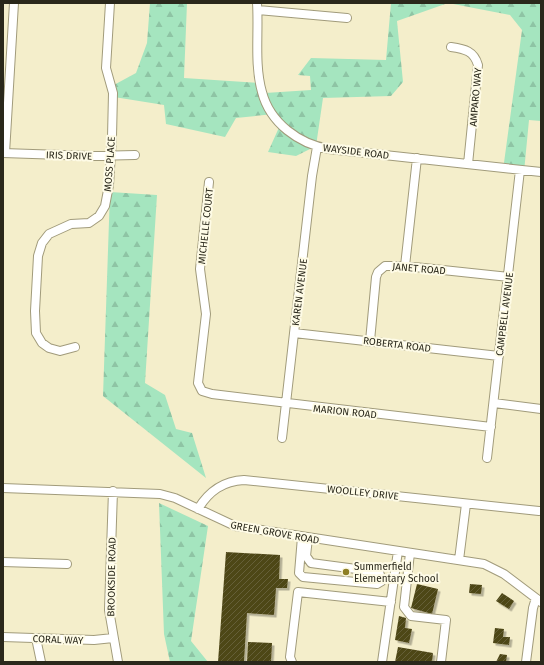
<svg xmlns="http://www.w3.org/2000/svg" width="544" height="665" viewBox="0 0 544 665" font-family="'Fira Sans',sans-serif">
  <defs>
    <pattern id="forest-firs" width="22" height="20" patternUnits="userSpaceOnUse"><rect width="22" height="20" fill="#a5e5bf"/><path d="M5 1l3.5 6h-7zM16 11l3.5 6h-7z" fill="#8ec4a4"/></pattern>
    <pattern id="building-hatch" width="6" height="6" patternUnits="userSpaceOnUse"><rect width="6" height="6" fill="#4e4617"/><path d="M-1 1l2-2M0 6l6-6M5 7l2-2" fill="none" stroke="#655e38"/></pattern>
    <filter id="shadow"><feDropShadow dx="2.5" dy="2.5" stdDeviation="0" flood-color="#0004"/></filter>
  </defs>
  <rect width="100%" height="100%" fill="#f4eecb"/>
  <path fill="url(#forest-firs)" d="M 150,3 L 187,3 L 184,78 L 261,83 L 265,93 L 311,90 L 310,76 L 298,75 L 311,58 L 386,60 L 391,3 L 541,3 L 541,121 L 529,120 L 524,172 L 503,170 L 522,30 L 510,15 L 448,3 L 397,21 L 403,82 L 391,96 L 323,98 L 316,146 L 296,156 L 268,152 L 281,123 L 274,114 L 236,118 L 225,137 L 166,124 L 164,105 L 114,97 L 112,86 L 136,73 L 147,43 Z
    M 110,192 L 157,195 L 145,383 L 165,395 L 176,429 L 192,433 L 206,478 L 103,396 Z
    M 159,503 L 208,526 L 191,641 L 208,662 L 170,662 L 164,634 Z"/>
  <path fill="url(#building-hatch)" filter="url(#shadow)" d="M 226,552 L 280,555 L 279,579 L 288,579 L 287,588 L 276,588 L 274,615 L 247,613 L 244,661 L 240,662 L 218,662 Z
    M 417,584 L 438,589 L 432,614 L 411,608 Z
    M 470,584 L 482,585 L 481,594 L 469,593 Z
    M 502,593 L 514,601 L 509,609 L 496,601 Z
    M 399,616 L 406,618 L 405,628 L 412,629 L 409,643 L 395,640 Z
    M 495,628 L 504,629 L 503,637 L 510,637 L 509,645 L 493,643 Z
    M 248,642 L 272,643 L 271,662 L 247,662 Z
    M 398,647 L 433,653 L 432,662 L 395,662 Z
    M 500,654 L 507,655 L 506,662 L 496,662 Z"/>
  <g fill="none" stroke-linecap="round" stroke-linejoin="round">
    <g stroke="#a19b7b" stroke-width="10">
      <path id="minor" d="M 257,3 C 259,32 254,64 262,92 C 270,123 299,144 329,149 L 541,172
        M 258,10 L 347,18
        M 451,47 C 465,49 474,51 478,65 L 468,164
        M 3,153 L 92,156 L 135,155
        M 5,153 L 14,3
        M 209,182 L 200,269 L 206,314 L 198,383 L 202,391 L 212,394 L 491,427
        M 405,266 L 417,158
        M 294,333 L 499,356
        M 370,341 L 376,277 L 378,272 L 385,266 L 405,266 L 509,277
        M 75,347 L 60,351 L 49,348 L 42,343 L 36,333 L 35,311 L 38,256 L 42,243 L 49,234 L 71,224 L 89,223 L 99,216 L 105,206 L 109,185 L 112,137 L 113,93 L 106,68 L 110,3
        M 494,403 L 541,409
        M 282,438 L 312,176 L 317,147
        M 487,458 L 520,170
        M 3,488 L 160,494 L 175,498 L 235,526 L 484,564 L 504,574 L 541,602
        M 113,491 L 109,610 L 118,662
        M 198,509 C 209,491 223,481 244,480 L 539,511
        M 302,537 L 299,573 L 303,577 L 377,584 L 382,581 L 379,572 L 311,563 L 306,556 L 308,538
        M 410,553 L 404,607 L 411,616 L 446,620 L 441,662
        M 459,560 L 466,504
        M 3,562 L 67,564
        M 3,637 L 94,640 L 113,638
        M 36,638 L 41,662
        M 292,662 L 290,657 L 298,592 L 391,602
        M 382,662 L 398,551
        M 526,662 L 533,608 L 536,598"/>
    </g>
    <use href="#minor" stroke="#fff" stroke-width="8"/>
  </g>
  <circle fill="#8e7f25" stroke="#fefbe6" stroke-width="1.5" cx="346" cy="572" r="4"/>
  <g text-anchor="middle" stroke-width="4" stroke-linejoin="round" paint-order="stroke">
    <g font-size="10" fill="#2a281b" stroke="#fefbe6">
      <text transform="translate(475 97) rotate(-85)" y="4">AMPARO WAY</text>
      <text transform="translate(356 151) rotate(7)" y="4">WAYSIDE ROAD</text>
      <text transform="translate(69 155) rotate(2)" y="4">IRIS DRIVE</text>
      <text transform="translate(109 164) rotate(-86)" y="4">MOSS PLACE</text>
      <text transform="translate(205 226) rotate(-84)" y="4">MICHELLE COURT</text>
      <text transform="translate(419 268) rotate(5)" y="4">JANET ROAD</text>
      <text transform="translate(299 292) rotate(-83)" y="4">KAREN AVENUE</text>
      <text transform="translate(504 314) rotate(-83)" y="4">CAMPBELL AVENUE</text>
      <text transform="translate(397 344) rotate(7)" y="4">ROBERTA ROAD</text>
      <text transform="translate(345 411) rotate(6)" y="4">MARION ROAD</text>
      <text transform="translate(363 492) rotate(6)" y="4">WOOLLEY DRIVE</text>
      <text transform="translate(275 532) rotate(10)" y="4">GREEN GROVE ROAD</text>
      <text transform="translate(111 577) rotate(-89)" y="4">BROOKSIDE ROAD</text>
      <text transform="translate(58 639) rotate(2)" y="4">CORAL WAY</text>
    </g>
    <g font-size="10" fill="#2a281b" stroke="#fefbe6" text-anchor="start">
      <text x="354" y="570">Summerfield<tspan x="354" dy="12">Elementary School</tspan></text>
    </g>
  </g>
  <rect width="544" height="665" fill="none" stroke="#2a281b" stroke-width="8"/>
</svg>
